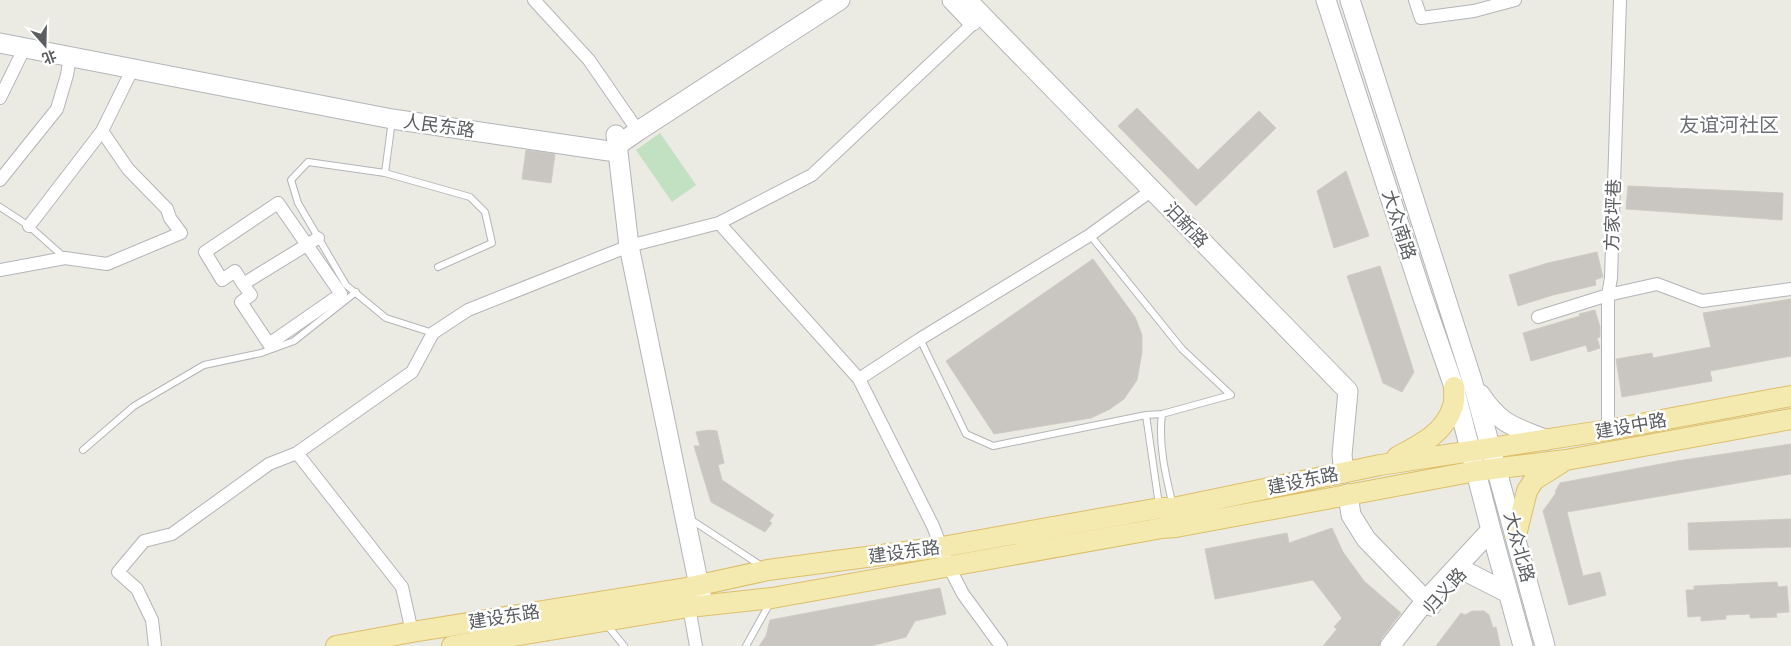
<svg xmlns="http://www.w3.org/2000/svg" width="1791" height="646" viewBox="0 0 1791 646" font-family="'Fira Sans Condensed','Noto Sans SC',sans-serif">
  <rect width="100%" height="100%" fill="#ebeae3"/>
  <path fill="#c2e0c2" d="M 660,133 L 696,185 L 672,202 L 636,150 Z"/>
  <path fill="#c9c6c1" stroke="#cfcbc2" d="M 1137,108 L 1198,170 L 1259,111 L 1276,128 L 1196,206 L 1118,126 Z
    M 526,150 L 555,154 L 551,183 L 522,179 Z
    M 1346,171 L 1369,236 L 1334,248 L 1317,191 Z
    M 1628,186 L 1783,193 L 1782,220 L 1626,209 Z
    M 1597,252 L 1603,277 L 1595,280 L 1596,285 L 1553,295 L 1518,306 L 1509,275 L 1548,263 Z
    M 1093,259 L 1135,317 L 1142,335 L 1142,352 L 1137,380 L 1124,399 L 1110,409 L 1091,418 L 994,434 L 946,361 Z
    M 1380,266 L 1414,372 L 1402,392 L 1383,383 L 1347,276 Z
    M 1791,299 L 1791,356 L 1710,371 L 1712,381 L 1622,397 L 1616,359 L 1652,353 L 1653,358 L 1711,347 L 1703,313 Z
    M 1595,310 L 1600,327 L 1600,337 L 1597,338 L 1600,348 L 1588,352 L 1586,345 L 1531,361 L 1523,333 L 1580,316 L 1579,314 Z
    M 709,430 L 717,431 L 724,463 L 718,465 L 722,480 L 774,515 L 769,521 L 772,523 L 765,532 L 711,502 L 694,446 L 700,446 L 696,432 Z
    M 1791,444 L 1791,474 L 1567,512 L 1583,576 L 1600,572 L 1606,595 L 1569,605 L 1543,511 L 1556,493 L 1555,492 L 1560,483 L 1677,461 Z
    M 1791,519 L 1791,547 L 1689,550 L 1688,523 Z
    M 1332,528 L 1343,552 L 1364,581 L 1401,613 L 1381,639 L 1379,646 L 1323,646 L 1337,629 L 1334,627 L 1342,618 L 1313,580 L 1215,599 L 1205,549 L 1287,533 L 1289,543 Z
    M 1777,582 L 1778,587 L 1787,586 L 1789,612 L 1776,613 L 1777,617 L 1750,618 L 1750,614 L 1726,615 L 1726,619 L 1701,621 L 1701,616 L 1688,617 L 1686,590 L 1694,590 L 1694,586 Z
    M 940,588 L 946,614 L 915,621 L 906,637 L 871,646 L 759,646 L 766,636 L 770,620 Z
    M 1472,611 L 1484,611 L 1489,615 L 1493,628 L 1496,627 L 1500,646 L 1436,646 L 1461,613 L 1465,615 Z"/>
  <g fill="none" stroke-linecap="round" stroke-linejoin="round">
    <g stroke="#b3b5b8" stroke-width="8">
      <path id="lane" d="M 385,173 L 392,120
        M 0,207 L 29,226 L 64,257
        M 433,333 L 386,318 L 346,285 L 298,203 L 291,180 L 308,162 L 385,173 L 470,197 L 485,212 L 492,243 L 438,267
        M 920,339 L 966,434 L 993,446 L 1146,415 L 1162,414 L 1231,395 L 1182,349 L 1090,235
        M 1162,414 C 1158,444 1166,477 1173,506
        M 1146,415 L 1159,505
        M 83,450 L 134,406 L 204,365 L 261,353 L 294,341 L 356,292
        M 690,519 L 763,567
        M 607,625 L 624,646
        M 746,646 L 771,601"/>
    </g>
    <g stroke="#b3b5b8" stroke-width="14">
      <path id="street" d="M 534,0 L 589,60 L 638,131
        M 1415,0 L 1421,18 L 1474,11 L 1515,0
        M 0,98 L 21,55 L 23,47
        M 0,180 L 57,109 L 67,75 L 70,56
        M 719,223 L 859,379 L 933,526 L 949,567 L 963,594 L 1001,646
        M 29,226 L 102,131 L 133,68
        M 0,270 L 65,258 L 107,264 L 181,233 L 170,218 L 167,209 L 128,169 L 102,131
        M 243,284 L 235,271 L 222,280 L 205,252 L 278,203 L 341,294 L 269,344 L 241,302 L 251,295 L 243,284 L 318,238
        M 1538,317 L 1608,295 L 1657,284 L 1702,301 L 1791,289
        M 859,379 L 920,339 L 1090,235 L 1152,190
        M 1608,430 L 1608,295 L 1611,278 L 1620,0
        M 297,453 L 402,587 L 412,632
        M 689,607 L 696,646
        M 155,646 L 152,620 L 137,589 L 118,572 L 144,541 L 172,534 L 269,464 L 297,453 L 412,372 L 433,333 L 468,310 L 629,246 L 719,223 L 812,175 L 980,17"/>
    </g>
    <g stroke="#b2b5b8" stroke-width="21">
      <path id="secondary" d="M 952,0 L 972,21
        M 967,0 L 1348,391 L 1342,455 L 1344,473
        M 1326,0 L 1422,295 L 1454,387 L 1491,530 L 1523,646
        M 1350,0 L 1472,380 L 1545,646
        M 0,43 L 392,119 L 609,151 L 638,131 L 840,0
        M 616,135 L 629,246 L 703,605
        M 1480,394 C 1500,425 1515,427 1547,440
        M 1348,494 L 1351,515 L 1366,539 L 1431,606
        M 1463,570 L 1508,593
        M 1390,646 L 1426,600 L 1491,530"/>
    </g>
    <g stroke="#debf69" stroke-width="22">
      <path id="primary" d="M 1397,457 C 1420,445 1445,433 1453,406 C 1455,401 1454,393 1454,387
        M 1516,535 L 1527,491 L 1534,480 L 1561,463
        M 336,646 L 412,632 L 686,588 L 768,570 L 942,547 L 1160,508 L 1173,508 L 1380,465 L 1608,430 L 1791,396
        M 452,646 L 689,607 L 772,598 L 1162,528 L 1176,527 L 1476,471 L 1566,460 L 1791,419"/>
    </g>
    <use href="#lane" stroke="#fff" stroke-width="6"/>
    <use href="#street" stroke="#fff" stroke-width="12"/>
    <use href="#secondary" stroke="#fff" stroke-width="19"/>
    <use href="#primary" stroke="#f4eaaf" stroke-width="20"/>
  </g>
  <g text-anchor="middle" stroke-width="5" stroke-linejoin="round" paint-order="stroke">
    <g font-size="18" fill="#5b5e61" stroke="#fff">
      <text transform="translate(439 126) rotate(8)" y="6">人民东路</text>
      <text transform="translate(1613 215) rotate(-88)" y="6">方家坪巷</text>
      <text transform="translate(1186 225) rotate(46)" y="6">汨新路</text>
      <text transform="translate(1399 225) rotate(72)" y="6">大众南路</text>
      <text transform="translate(1631 426) rotate(-10)" y="6">建设中路</text>
      <text transform="translate(1303 481) rotate(-12)" y="6">建设东路</text>
      <text transform="translate(1519 547) rotate(75)" y="6">大众北路</text>
      <text transform="translate(904 552) rotate(-8)" y="6">建设东路</text>
      <text transform="translate(1445 591) rotate(-49)" y="6">归义路</text>
      <text transform="translate(504 617) rotate(-9)" y="6">建设东路</text>
    </g>
    <g font-size="20" fill="#6c6f73" stroke="#fff">
      <text x="1729" y="132">友谊河社区</text>
    </g>
  </g>
  <g transform="translate(45 45) rotate(160)" stroke="#ffffff" stroke-width="4" paint-order="stroke">
  <path d="M0-4L9 19L0 12L-9 19Z" fill="#5b5e61"/>
  <text y="-8" font-size="14" font-weight="bold" text-anchor="middle" fill="#5b5e61">北</text>
  </g>
</svg>
